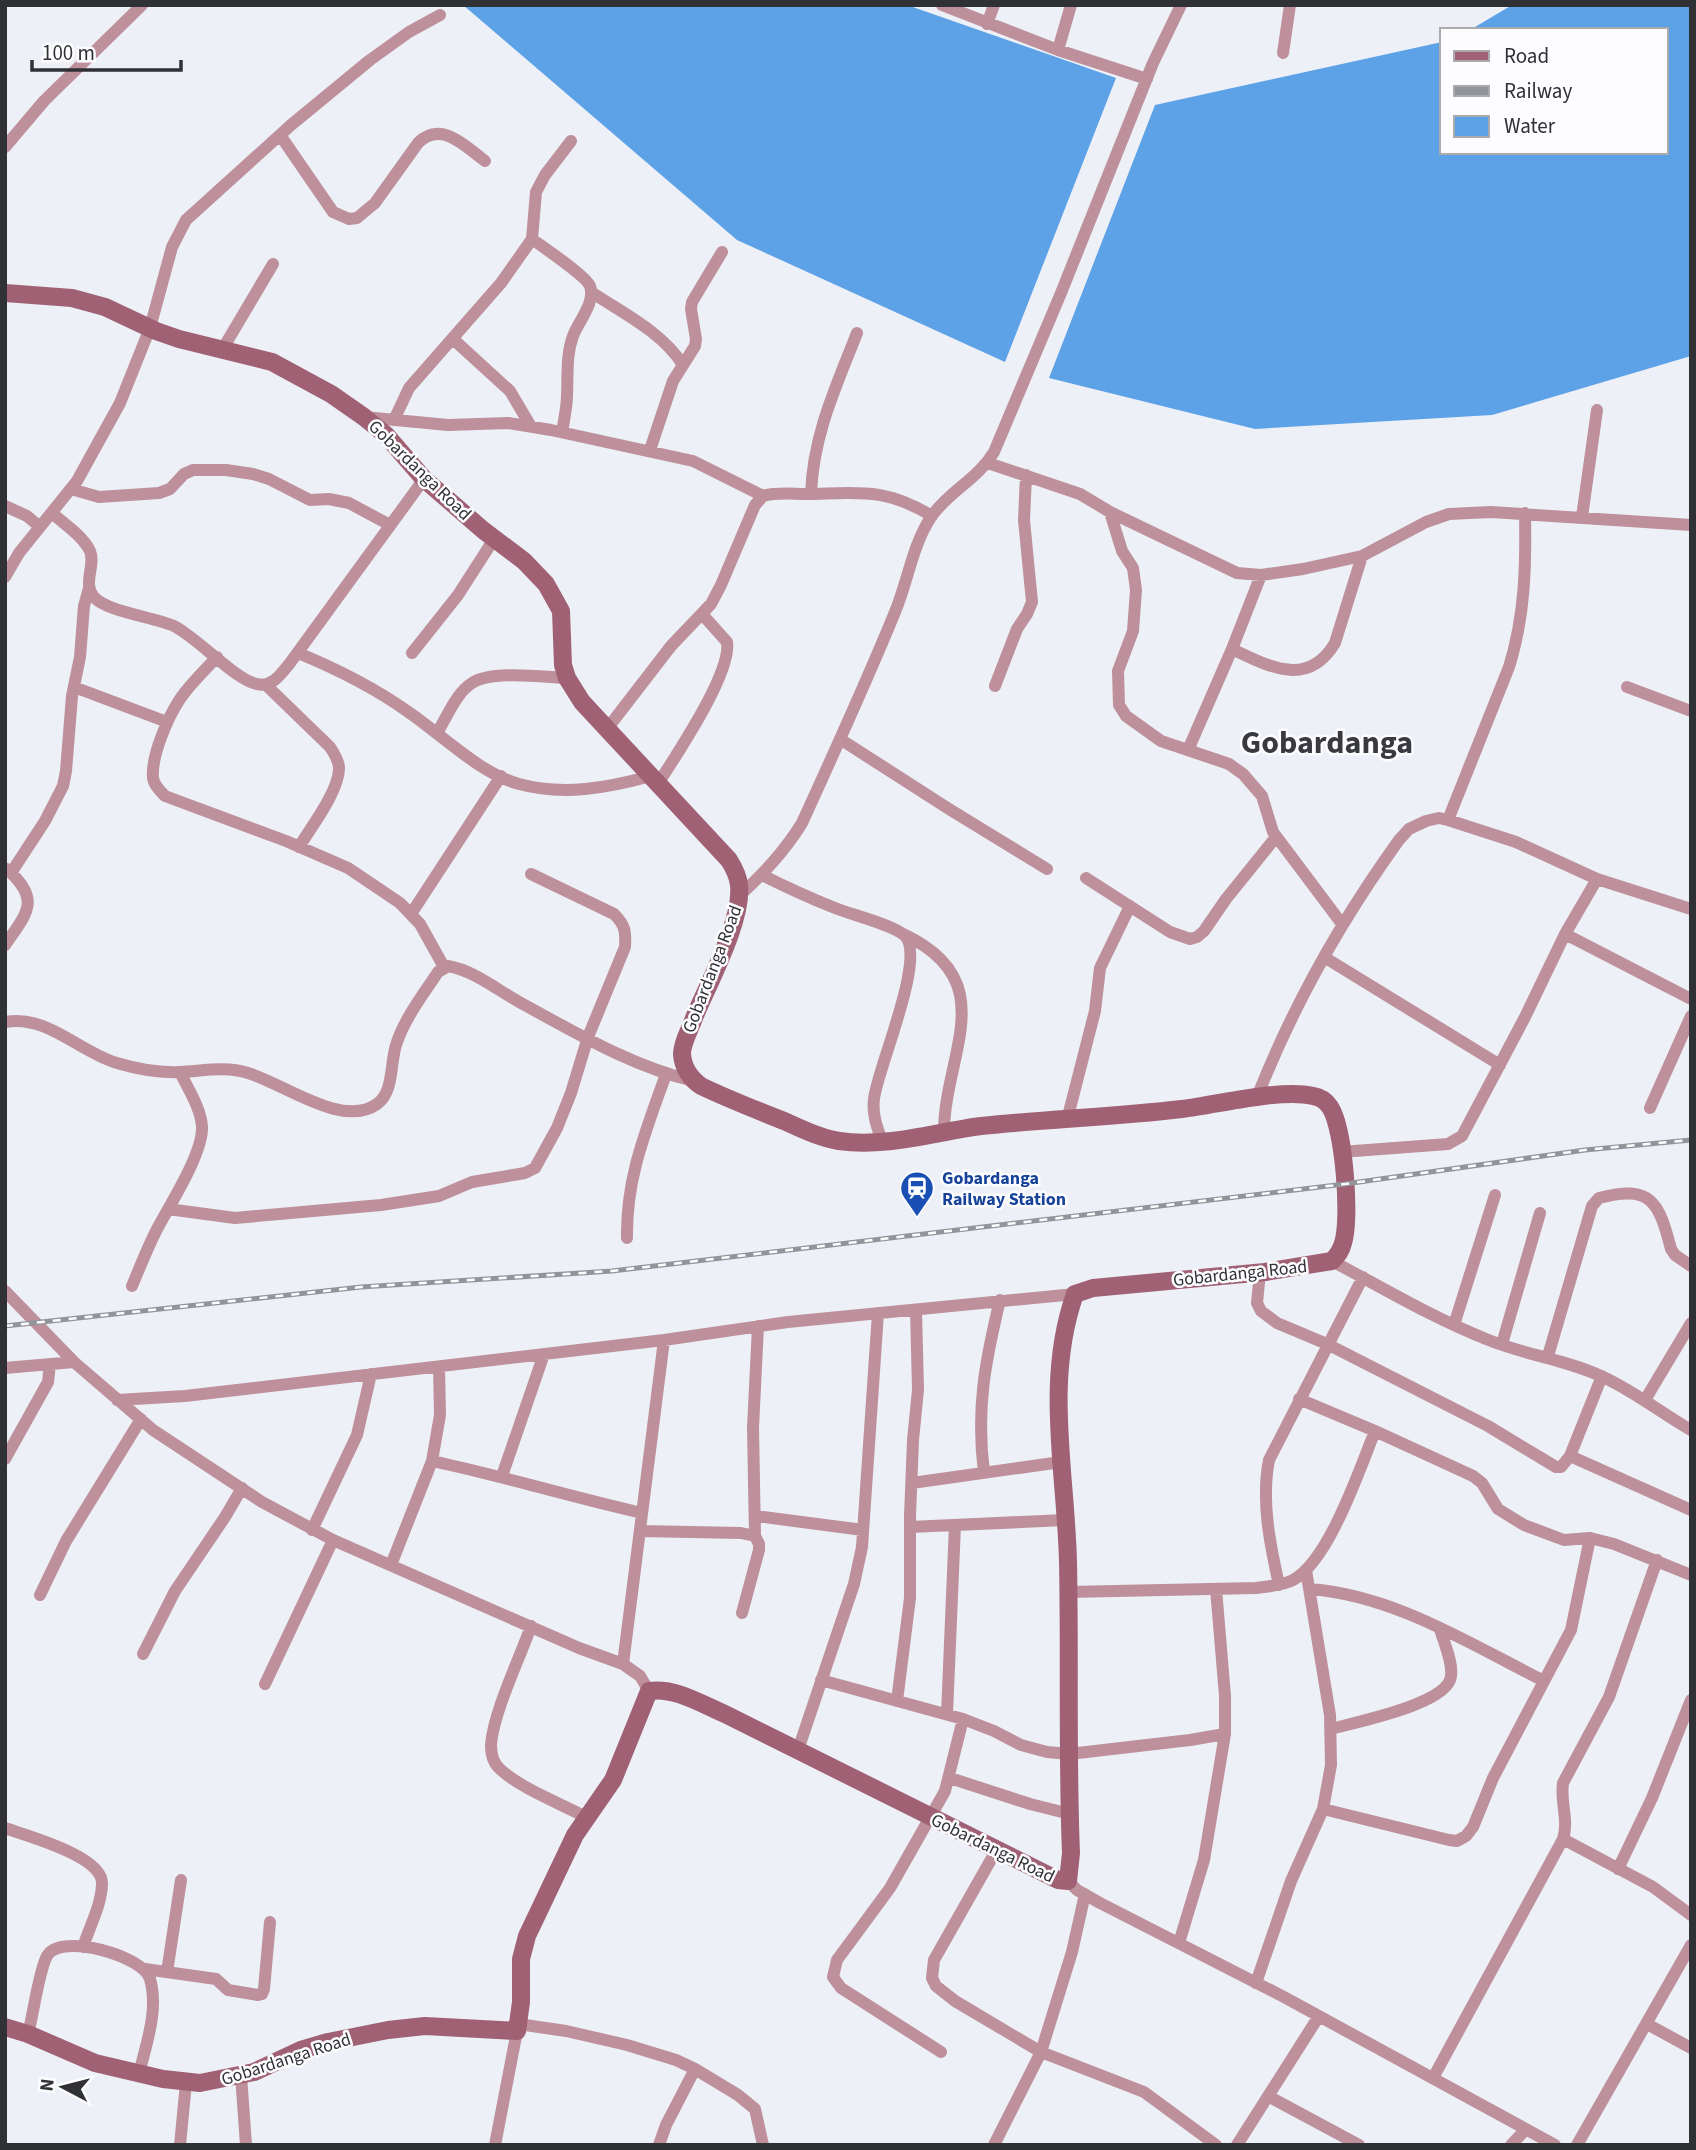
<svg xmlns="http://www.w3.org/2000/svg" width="1696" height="2150" viewBox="0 0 1696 2150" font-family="'Source Sans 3',sans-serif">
  <rect width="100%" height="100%" fill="#edf0f7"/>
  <path fill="#5da1e7" d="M 463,5 L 907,5 L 1116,78 L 1005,362 L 737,240 Z
    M 1512,5 L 1691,5 L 1691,356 L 1492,415 L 1255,429 L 1049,378 L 1155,105 L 1442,42 L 1442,152 L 1666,152 L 1666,30 L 1470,30 Z"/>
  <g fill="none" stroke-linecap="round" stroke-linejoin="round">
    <path stroke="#bd909c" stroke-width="12" d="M 942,5 L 1058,50 L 1147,79
      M 987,24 L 994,5
      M 1058,50 L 1071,5
      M 1283,53 L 1290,5
      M 280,135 L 333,212 L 349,219 L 357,218 L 375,203 L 418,143 C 441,120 465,146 485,161
      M 5,147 L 44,101 L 142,5
      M 532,239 C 543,247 586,276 590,286 C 596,302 578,322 573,336 C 566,355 568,375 567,395 C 567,407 564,420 562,432
      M 591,292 C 623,313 662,332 683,365
      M 453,339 L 510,391 L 530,425
      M 222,350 L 273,264
      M 364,417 L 448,425 L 508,423 L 551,430 L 693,461 L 763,496
      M 394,420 L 409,388 L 501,283 L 532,239 L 536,192 L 545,175 L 571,141
      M 650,450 L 673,381 L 695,346 L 696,339 L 691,309 L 692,302 L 722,252
      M 988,463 L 1080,494 L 1110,512 L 1122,551 L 1133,568 L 1136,590 L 1133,631 L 1118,671 L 1119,705 L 1126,716 L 1161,741 L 1229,764 L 1243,774 L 1262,796 L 1273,832 L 1342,924
      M 71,489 L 99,497 L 159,493 L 170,489 L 184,474 L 193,470 L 226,470 L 253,474 L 269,479 L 310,500 L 329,499 L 349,503 L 390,525
      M 811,494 C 813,435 836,387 857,333
      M 5,506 L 27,516 L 40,527
      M 1110,512 L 1237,573 L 1261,575 L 1303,569 L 1362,556 L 1426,522 L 1449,514 L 1491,512 L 1691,525
      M 52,513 C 63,523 83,536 90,551 C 96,565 82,584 94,597 C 107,612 154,617 174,626 C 198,638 235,680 257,684 C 272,688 281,674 290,663 L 424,479
      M 1582,517 L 1597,410
      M 5,577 L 19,553 L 77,481 L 120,403 L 150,328 L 172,247 L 186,220 L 291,125 L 370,60 L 409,32 L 440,15
      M 1232,649 C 1270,667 1308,688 1335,643 L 1362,556
      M 298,653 C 337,669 373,687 407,711 C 441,734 479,773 519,784 C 563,796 607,788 651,776
      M 412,653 L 458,595 L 494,539
      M 217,657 C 204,671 190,684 180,699 C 168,717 151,756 153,778 C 154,785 160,791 165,796 L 286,841 L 348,868 L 400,903 L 420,924 L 444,967
      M 266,685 L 330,747 C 334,753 338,759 339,767 C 340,790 311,827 299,847
      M 995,686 L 1017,629 L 1027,614 L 1032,602 L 1024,520 L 1026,475
      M 74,687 L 167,722
      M 1627,687 L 1691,711
      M 607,729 L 671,646 L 711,604 L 721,585 L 755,505 L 763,496 C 776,492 792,494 806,494 C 858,493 885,487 932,516
      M 437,733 C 447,717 456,693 472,683 C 492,670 543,677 567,678
      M 840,739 L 949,809 L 1047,869
      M 1188,750 L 1232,649 L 1261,575
      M 658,784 C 676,755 732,673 727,642 L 702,614
      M 1448,820 L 1509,667 C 1525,616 1526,567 1525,513
      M 11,873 L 45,821 L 63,786 L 66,771 L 72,696 L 80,657 L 84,606 L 89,588
      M 762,875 C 786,887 810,898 835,908 C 852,915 891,924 904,935 C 928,955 877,1069 874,1099 C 872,1114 877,1127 882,1141
      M 1086,878 L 1170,932 L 1190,939 L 1197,937 L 1204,931 L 1226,899 L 1276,837
      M 739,896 C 764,873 784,852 802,823 C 834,753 866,683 895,612 C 908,581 912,546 931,517 C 948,492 978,479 994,452 L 1061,293 L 1153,63 L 1181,5
      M 411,914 L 501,776
      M 903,934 C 1004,981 944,1054 944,1132
      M 1565,934 L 1691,999
      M 5,945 C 28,912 41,900 7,869
      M 1324,957 L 1500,1065
      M 5,1022 C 47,1014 79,1052 117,1063 C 137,1069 159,1073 180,1072 C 203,1071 225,1066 248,1073 C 283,1083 342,1129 377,1104 C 394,1092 390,1064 396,1045 C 404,1019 423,995 438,972 L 448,966 C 473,970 499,991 521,1003 C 576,1033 633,1067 694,1081
      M 1257,1097 C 1293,1006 1342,919 1399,840 L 1409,829 L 1426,821 L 1439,818 L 1448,820 L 1516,842 L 1597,879 L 1691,909
      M 1650,1108 L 1691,1016
      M 1067,1120 L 1095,1011 L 1100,968 L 1130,906
      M 1341,1152 L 1448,1144 L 1462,1136 L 1525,1017 L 1565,934 L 1597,879
      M 168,1209 L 235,1218 L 381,1205 L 439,1196 L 472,1182 L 525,1173 L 535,1168 L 557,1128 L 571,1093 L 588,1037 L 625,947 C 626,931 625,925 614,914 L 531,874
      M 627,1238 C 626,1177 646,1131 666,1074
      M 1332,1261 C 1383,1288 1433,1318 1486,1339 C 1524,1355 1565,1359 1603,1377 C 1634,1391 1661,1413 1691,1430
      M 1260,1272 L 1257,1303 L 1261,1311 L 1277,1323 L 1327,1344 L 1488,1426 L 1556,1467 L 1561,1467 L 1570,1456 L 1602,1376
      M 132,1286 C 140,1267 147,1249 156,1231 C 169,1206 203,1154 202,1127 C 201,1108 188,1089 180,1072
      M 5,1291 L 74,1362 L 153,1430 L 262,1502 L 333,1540 L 579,1648 L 623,1664 L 640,1676 L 649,1691
      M 1454,1325 L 1495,1195
      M 1502,1344 L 1540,1213
      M 1548,1356 L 1592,1206 L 1599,1198 C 1652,1184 1659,1203 1671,1249 L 1675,1255 L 1691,1266
      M 5,1368 L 74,1362
      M 1299,1399 L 1375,1431 L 1473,1476 L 1482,1483 L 1498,1509 L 1524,1525 L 1564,1540 L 1590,1538 L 1614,1544 L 1691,1575
      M 117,1400 L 185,1396 L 664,1340 L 788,1322 L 1075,1294
      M 1645,1400 L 1691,1323
      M 1570,1456 L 1691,1510
      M 5,1459 L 43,1391 L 48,1382 L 50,1364
      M 432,1461 C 503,1476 571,1497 642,1513
      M 984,1473 C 976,1409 985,1362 1000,1300
      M 502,1476 L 544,1354
      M 912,1483 L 1061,1462
      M 756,1516 L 863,1530
      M 910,1527 L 1065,1520
      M 312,1530 L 357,1435 L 371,1374
      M 640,1531 L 741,1533 L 755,1536 L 759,1544 L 759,1550 L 742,1613
      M 755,1536 L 753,1428 L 758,1326
      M 391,1565 L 432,1461 L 440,1415 L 439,1367
      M 1279,1585 C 1270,1544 1261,1501 1269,1460 L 1363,1277
      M 1309,1589 C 1394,1595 1470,1644 1544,1681
      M 1069,1592 L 1256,1588 C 1268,1586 1282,1586 1293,1580 C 1329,1561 1360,1468 1375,1431
      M 40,1595 L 66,1541 L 141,1419
      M 531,1626 C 520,1658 493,1713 491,1745 C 491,1754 493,1763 500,1769 C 520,1788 561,1804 586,1817
      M 143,1654 L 175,1591 L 225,1517 L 242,1488
      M 623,1664 L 664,1340
      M 821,1680 L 963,1719 L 994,1731 L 1021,1745 L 1047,1752 L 1069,1754 L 1190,1740 L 1225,1734
      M 265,1684 L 333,1540
      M 897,1701 L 910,1598 L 910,1516 L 913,1440 L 918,1390 L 916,1310
      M 947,1714 L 955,1525
      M 1331,1729 C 1355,1722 1449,1704 1451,1676 C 1453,1662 1444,1643 1440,1629
      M 798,1750 L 854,1584 L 862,1547 L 878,1313
      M 950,1778 L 1030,1804 L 1070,1814
      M 1323,1809 L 1449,1840 L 1457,1841 L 1466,1836 L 1473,1827 L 1493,1778 L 1571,1630 L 1590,1538
      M 5,1828 C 27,1836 102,1856 102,1883 C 102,1904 89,1928 83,1947
      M 1563,1839 L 1653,1887 L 1691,1915
      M 997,1849 L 934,1960 L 932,1978 L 936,1986 L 955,2001 L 1041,2052 L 1144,2092 L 1216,2145
      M 1618,1869 L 1652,1798 L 1691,1700
      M 1068,1881 L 1077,1890 L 1100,1903 L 1284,1997 L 1555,2145
      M 1179,1943 L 1204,1860 L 1225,1734 L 1225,1696 L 1216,1589
      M 145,1969 L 216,1979 L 228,1990 L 258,1995 L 262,1994 L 264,1989 L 270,1922
      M 167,1972 L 181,1880
      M 1256,1983 L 1291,1881 L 1323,1809 L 1331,1765 L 1330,1715 L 1306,1570
      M 518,2024 L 566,2031 L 627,2045 L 676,2060 L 695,2069 L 738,2095 L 755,2109 L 763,2145
      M 1647,2024 L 1691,2048
      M 28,2034 C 33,2016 39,1970 47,1956 C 60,1932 144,1956 150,1979 C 159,2010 146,2044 139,2074
      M 941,2052 L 841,1988 L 833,1977 L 837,1960 L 890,1888 L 945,1791 L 963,1719
      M 241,2075 L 246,2145
      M 1433,2078 L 1563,1839 C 1569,1819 1560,1803 1563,1783 L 1609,1697 L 1657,1560
      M 1268,2096 L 1359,2145
      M 180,2145 L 186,2083
      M 495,2145 L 517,2031
      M 659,2145 L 666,2125 L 695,2069
      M 994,2145 L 1041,2052 L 1072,1952 L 1085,1894
      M 1237,2145 L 1319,2016
      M 1511,2145 L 1526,2129
      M 1577,2145 L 1691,1945"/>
    <path stroke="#a06174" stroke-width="18" d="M 5,293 L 72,298 L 105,307 L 156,331 L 179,339 L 272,362 L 331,394 L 364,417 L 386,435 L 424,479 L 483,530 L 524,561 L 546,584 L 561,611 L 563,665 L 567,678 L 582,702 L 729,860 C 734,868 738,875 739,885 C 743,920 708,984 694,1018 C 690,1030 682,1042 682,1054 C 683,1068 691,1079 701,1086 C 728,1099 756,1110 784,1121 C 802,1129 820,1138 839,1141 C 886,1148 935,1132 981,1126 C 1048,1119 1115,1117 1182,1109 C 1217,1105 1281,1088 1313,1096 C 1320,1097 1326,1101 1330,1107 C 1344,1128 1351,1219 1343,1243 C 1341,1251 1338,1255 1332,1261 L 1265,1272 L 1093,1288 L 1075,1294 C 1044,1381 1066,1473 1068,1562 C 1070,1659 1067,1756 1071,1853 L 1068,1881 L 1058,1880 L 727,1715 C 703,1705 676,1687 649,1691 L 613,1780 L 575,1835 L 527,1936 L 521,1959 L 521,2002 L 517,2031 L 425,2026 L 388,2030 L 328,2042 L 301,2050 L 254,2072 L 200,2083 L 163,2079 L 95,2063 L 28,2034 L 5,2027"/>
    <g stroke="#929499" stroke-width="5">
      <path id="rail" d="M 5,1326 L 361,1287 L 612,1271 L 1345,1184 L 1585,1150 L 1691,1140"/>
    </g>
    <use href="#rail" stroke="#fdfdff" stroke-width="2.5" stroke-dasharray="8" stroke-linecap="butt"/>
  </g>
  <defs>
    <g id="station-pin" transform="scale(1.75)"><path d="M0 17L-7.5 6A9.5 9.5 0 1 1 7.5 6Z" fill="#1a4fb4" stroke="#fdfdff"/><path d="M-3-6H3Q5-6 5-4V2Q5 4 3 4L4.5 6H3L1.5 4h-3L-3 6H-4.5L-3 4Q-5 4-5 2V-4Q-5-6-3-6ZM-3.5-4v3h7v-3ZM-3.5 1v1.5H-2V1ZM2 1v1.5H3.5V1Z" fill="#fff"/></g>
  </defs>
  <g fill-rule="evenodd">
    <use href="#station-pin" x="917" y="1188"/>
  </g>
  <g text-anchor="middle" stroke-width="5" stroke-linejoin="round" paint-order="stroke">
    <g font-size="18" fill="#303134" stroke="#fdfdff">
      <text transform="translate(420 470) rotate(44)" y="6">Gobardanga Road</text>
      <text transform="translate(712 969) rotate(-69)" y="6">Gobardanga Road</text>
      <text transform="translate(1240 1273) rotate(-6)" y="6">Gobardanga Road</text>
      <text transform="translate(993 1848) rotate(26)" y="6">Gobardanga Road</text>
      <text transform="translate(286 2059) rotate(-18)" y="6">Gobardanga Road</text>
    </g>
    <g font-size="18" font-weight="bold" fill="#164399" stroke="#fdfdff" text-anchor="start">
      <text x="942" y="1184">Gobardanga<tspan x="942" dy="21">Railway Station</tspan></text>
    </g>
    <g font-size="32" font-weight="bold" fill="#383a40" stroke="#fdfdff">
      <text x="1327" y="753">Gobardanga</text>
    </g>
  </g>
  <rect width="1696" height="2150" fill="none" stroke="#303134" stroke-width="14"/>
  <rect x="1440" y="28" width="228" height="126" fill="#fdfdff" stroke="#ababae" stroke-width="2"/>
  <rect x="1454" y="51" width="35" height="10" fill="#a06174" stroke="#ababae" stroke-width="2"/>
  <text x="1504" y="63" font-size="21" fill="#303134">Road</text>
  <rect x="1454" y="86" width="35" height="10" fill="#929499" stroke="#ababae" stroke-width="2"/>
  <text x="1504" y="98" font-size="21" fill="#303134">Railway</text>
  <rect x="1454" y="116" width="35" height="21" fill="#5da1e7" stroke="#ababae" stroke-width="2"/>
  <text x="1504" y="133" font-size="21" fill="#303134">Water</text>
  <g transform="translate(63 2087) rotate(277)" stroke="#fdfdff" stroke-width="5" paint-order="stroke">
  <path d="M0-5L12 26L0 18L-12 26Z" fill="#303134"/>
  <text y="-10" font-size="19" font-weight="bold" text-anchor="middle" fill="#303134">N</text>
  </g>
  <path d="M32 60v10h149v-10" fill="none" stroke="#303134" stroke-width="3.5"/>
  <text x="42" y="60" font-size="21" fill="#303134" stroke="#fdfdff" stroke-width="5" paint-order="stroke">100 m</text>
</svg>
